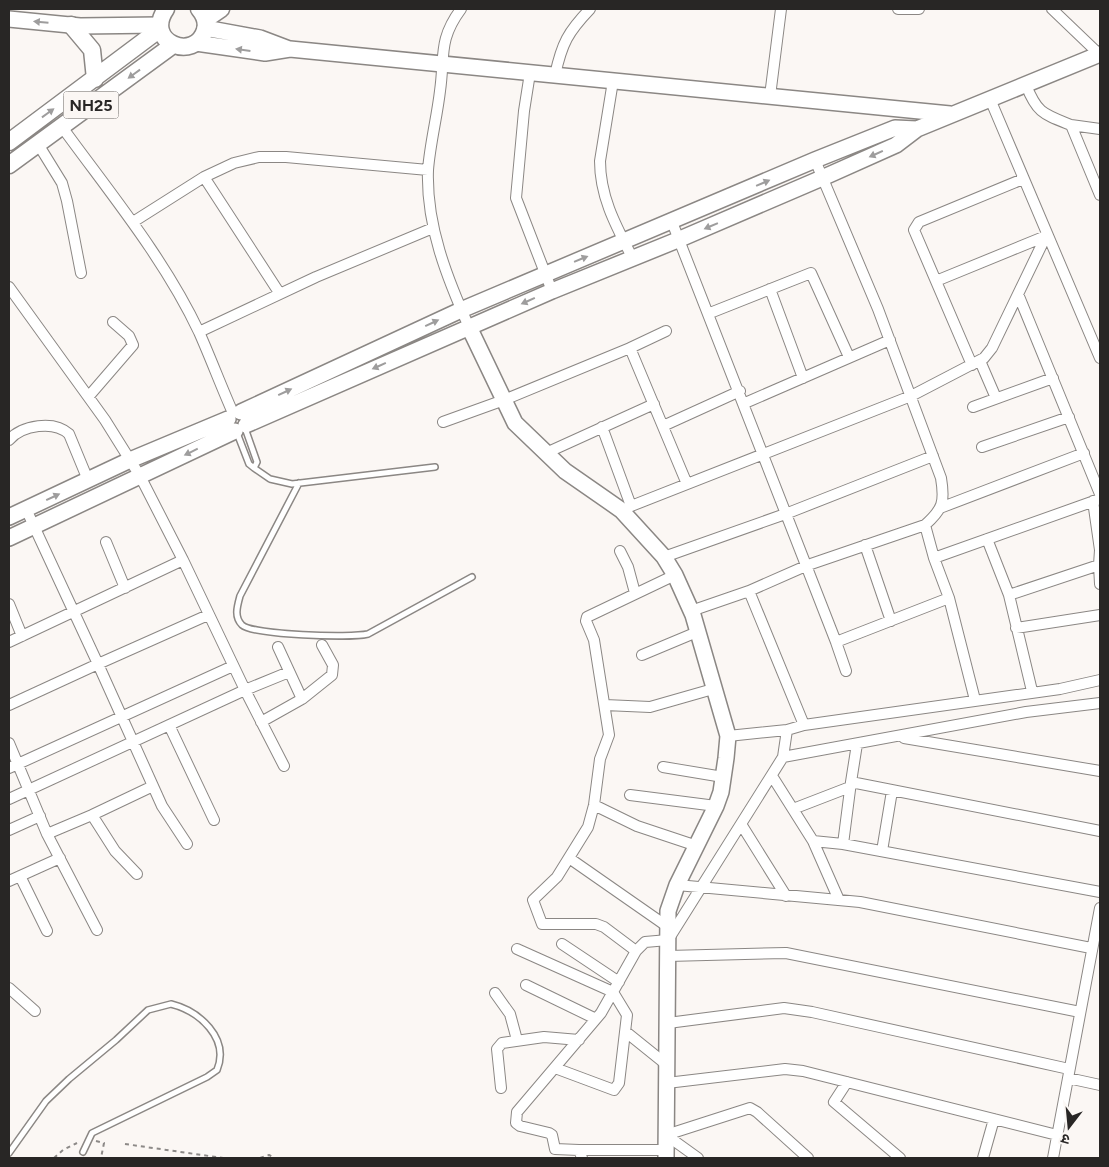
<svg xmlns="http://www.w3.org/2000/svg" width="1109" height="1167" viewBox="0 0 1109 1167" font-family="Figtree,'Noto Sans Devanagari',sans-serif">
  <rect width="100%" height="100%" fill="#fbf7f4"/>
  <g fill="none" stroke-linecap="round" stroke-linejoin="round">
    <g stroke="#8b8784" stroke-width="8">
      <path id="lane" d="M 237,433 L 249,464 L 254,468 L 257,462 L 245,428
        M 254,468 L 270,479 L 292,484 L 435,467
        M 299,483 L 240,596 C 237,607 234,617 242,625 C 253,635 351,638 368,634 L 472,577
        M 9,1153 L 46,1101 L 69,1079 L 116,1040 L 148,1010 L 171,1004 C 199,1011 230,1038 217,1070 L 207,1077 L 92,1133 L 83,1152"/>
    </g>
    <g stroke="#8b8784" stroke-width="12">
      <path id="street" d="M 461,9 C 438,40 445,56 440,91 C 437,117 430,144 428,170 C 426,225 447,278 469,327
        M 898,9 L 919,9
        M 1052,9 L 1099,54
        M 530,73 L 524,111 L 516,198 L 552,291
        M 555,75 C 562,43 568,32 590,9
        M 613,81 L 600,161 C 600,197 616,226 632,257
        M 1026,85 C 1037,113 1043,114 1071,125 L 1100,195
        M 770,96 L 781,9
        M 990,99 L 1100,358
        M 1071,125 L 1100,129
        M 62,127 C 110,193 164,258 199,332 C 211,359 221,386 233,413
        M 38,144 L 62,183 L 67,201 L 81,273
        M 815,160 L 878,309 L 941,478 C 945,502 943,509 925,525 L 934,558 L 949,598
        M 204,177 L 280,294
        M 133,222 L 204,177 L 234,163 L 259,157 L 286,157 L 428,170
        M 672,222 L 836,642 L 949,598 L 975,700
        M 936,281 L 1046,236
        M 9,287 L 105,420 L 140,476 L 183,560 L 9,642
        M 770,289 L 803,378
        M 1018,294 L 1100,494
        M 710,313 L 811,273 L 849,357
        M 199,332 L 316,277 L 433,228
        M 630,348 L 666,331
        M 980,361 L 996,398
        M 972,365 L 914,230 L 919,222 L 1023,179
        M 89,396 L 133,345 L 129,336 L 113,322
        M 745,403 L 890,340
        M 973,407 L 1053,378
        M 443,422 L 504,400 L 630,348 L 687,484
        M 663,426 L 740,391
        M 602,427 L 631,506
        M 9,440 C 22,425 54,420 69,434 L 88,480
        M 982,447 L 1069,417
        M 546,453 L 654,404
        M 1093,501 L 1100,550 L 1099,565
        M 940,508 L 1084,453
        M 26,509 L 98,664 L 208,615
        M 621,510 L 911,396 L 984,358 L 992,348 L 1046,236
        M 987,539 L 1009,595
        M 106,542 L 125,588
        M 865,545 L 891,621
        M 620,551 L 628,567 L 635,593
        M 664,557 L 788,513 L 933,456
        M 934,558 L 1100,499
        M 749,591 L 808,565 L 925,525
        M 9,604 L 22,636
        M 691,611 L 749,591 L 804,725
        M 1016,628 L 1100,615
        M 836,642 L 846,671
        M 278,647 L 302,699
        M 642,655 L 697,632
        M 1032,691 L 1009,595 L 1099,565 L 1100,584
        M 9,705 L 98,664 L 162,806 L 187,844
        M 605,705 L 650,707 L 713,689
        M 261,722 L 302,699 L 332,675 L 333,665 L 322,645
        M 169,725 L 214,820
        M 728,736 L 787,730 L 804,725 L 1060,689 L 1100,680
        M 904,738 L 1100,771
        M 9,743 L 47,834 L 97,930
        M 783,757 L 1026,712 L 1100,703
        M 284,766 L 245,690 L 289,672
        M 663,767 L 723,777
        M 9,768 L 233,666
        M 772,776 L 813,841 L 839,900
        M 851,782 L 857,744
        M 630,795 L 716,806
        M 9,799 L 245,690 L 183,560
        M 594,805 L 637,826 L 697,846
        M 793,809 L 850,787
        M 92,815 L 115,851 L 137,874
        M 741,824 L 786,896
        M 9,830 L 40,816
        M 1100,831 L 851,782 L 843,844 L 1100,892
        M 47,834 L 92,815 L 153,786
        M 813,841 L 843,844
        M 882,851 L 892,791
        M 569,858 L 668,927
        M 20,876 L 47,931
        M 9,881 L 60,858
        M 677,885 L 860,902 L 1091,948
        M 562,944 L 619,982
        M 517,949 L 613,992 L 627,1015 L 619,1083 L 614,1090 L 555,1068
        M 636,951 L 604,927 L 596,924 L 542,924 L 533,900 L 557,877 L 588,827 L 594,805 L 600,759 L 609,735 L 594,640 L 586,621 L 587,617 L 675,575
        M 668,956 L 786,953 L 1080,1012
        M 526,985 L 596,1019
        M 9,988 L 35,1011
        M 495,993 L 510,1014 L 517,1040
        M 668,1023 L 784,1008 L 812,1012 L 1069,1069
        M 626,1032 L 667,1065
        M 1068,1078 L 1100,1085
        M 847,1082 L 834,1102 L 900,1158
        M 667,1083 L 785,1069 L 803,1071 L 1057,1135
        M 501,1088 L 497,1049 L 502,1043 L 544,1037 L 579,1040
        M 666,1135 L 750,1108 L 757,1112 L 808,1158
        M 666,1135 L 698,1158
        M 579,1150 L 666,1150
        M 582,1158 L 579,1150 L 555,1149 L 552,1135 L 549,1133 L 520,1126 L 516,1123 L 517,1112 L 601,1013 L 636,951 L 645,942 L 668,940 L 783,757 L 787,730
        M 983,1158 L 994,1119
        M 1053,1158 L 1100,908"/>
    </g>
    <g stroke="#8b8784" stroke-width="18">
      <path id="secondary" d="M 9,19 L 80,26 L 160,25
        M 205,28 L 260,38 L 289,49
        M 196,43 L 265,53 L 290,49 L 950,114
        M 469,327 L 515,423 L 565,471 L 621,510 L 664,557 L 675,575 L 693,615 L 728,736 L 726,758 L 721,792 L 716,806 L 677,885 L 668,911 L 666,1158
        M 241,412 L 461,310 L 815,160 L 895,128 L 917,129
        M 246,425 L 552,291 L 680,239 L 822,178 L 896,145 L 917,129 L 1100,54
        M 9,517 L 130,460 L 228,419
        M 9,538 L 235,431"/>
    </g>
    <g stroke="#8b8784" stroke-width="19">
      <path id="primary" d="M 166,9 C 143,42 195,63 205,30 C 207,23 204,15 199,9
        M 205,20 L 221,9
        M 71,25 L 92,50 L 95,79
        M 9,142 L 160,29
        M 9,165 L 173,45"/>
    </g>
    <path stroke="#8c8987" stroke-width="2" stroke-dasharray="4 4" stroke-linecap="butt" d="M 96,1141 L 104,1143 L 101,1158
      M 125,1144 L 223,1158
      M 54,1158 L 63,1150 L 77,1143
      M 260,1158 L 269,1155 L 275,1158"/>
    <use href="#lane" stroke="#fff" stroke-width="5"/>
    <use href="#street" stroke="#fff" stroke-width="10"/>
    <use href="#secondary" stroke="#fff" stroke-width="15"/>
    <use href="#primary" stroke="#fff" stroke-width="16"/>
  </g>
  <defs><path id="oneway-solid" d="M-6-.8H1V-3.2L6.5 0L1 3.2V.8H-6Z" transform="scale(1.25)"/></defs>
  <g fill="#9e9d9d">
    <use href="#oneway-solid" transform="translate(41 22) rotate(-175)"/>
    <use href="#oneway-solid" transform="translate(243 50) rotate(-172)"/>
    <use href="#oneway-solid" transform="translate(134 74) rotate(144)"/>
    <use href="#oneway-solid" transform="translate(48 113) rotate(-36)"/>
    <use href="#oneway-solid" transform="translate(876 154) rotate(156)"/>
    <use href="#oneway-solid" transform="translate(763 183) rotate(-23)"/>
    <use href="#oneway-solid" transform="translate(711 226) rotate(157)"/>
    <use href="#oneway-solid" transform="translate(581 259) rotate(-22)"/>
    <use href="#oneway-solid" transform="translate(528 301) rotate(156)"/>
    <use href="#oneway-solid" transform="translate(432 323) rotate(-25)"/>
    <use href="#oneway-solid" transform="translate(379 366) rotate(156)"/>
    <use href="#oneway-solid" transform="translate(285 392) rotate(-25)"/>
    <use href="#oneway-solid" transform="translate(191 452) rotate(154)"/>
    <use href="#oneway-solid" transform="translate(53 497) rotate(-25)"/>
  </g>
  <g text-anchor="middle" stroke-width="4.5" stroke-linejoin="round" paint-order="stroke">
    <rect fill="#fbf7f4" stroke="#676563" stroke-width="1" x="63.5" y="91.5" width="55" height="27" rx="4"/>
    <g font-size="16" font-weight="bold" fill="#282625">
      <text x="91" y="111">NH25</text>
    </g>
  </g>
  <rect width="1109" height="1167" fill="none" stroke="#282625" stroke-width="20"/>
  <g transform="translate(1069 1127) rotate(196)" stroke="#fbf7f4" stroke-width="4" paint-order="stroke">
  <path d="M0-4L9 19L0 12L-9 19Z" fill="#282625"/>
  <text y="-8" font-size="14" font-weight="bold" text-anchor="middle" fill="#282625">उ</text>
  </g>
</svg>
